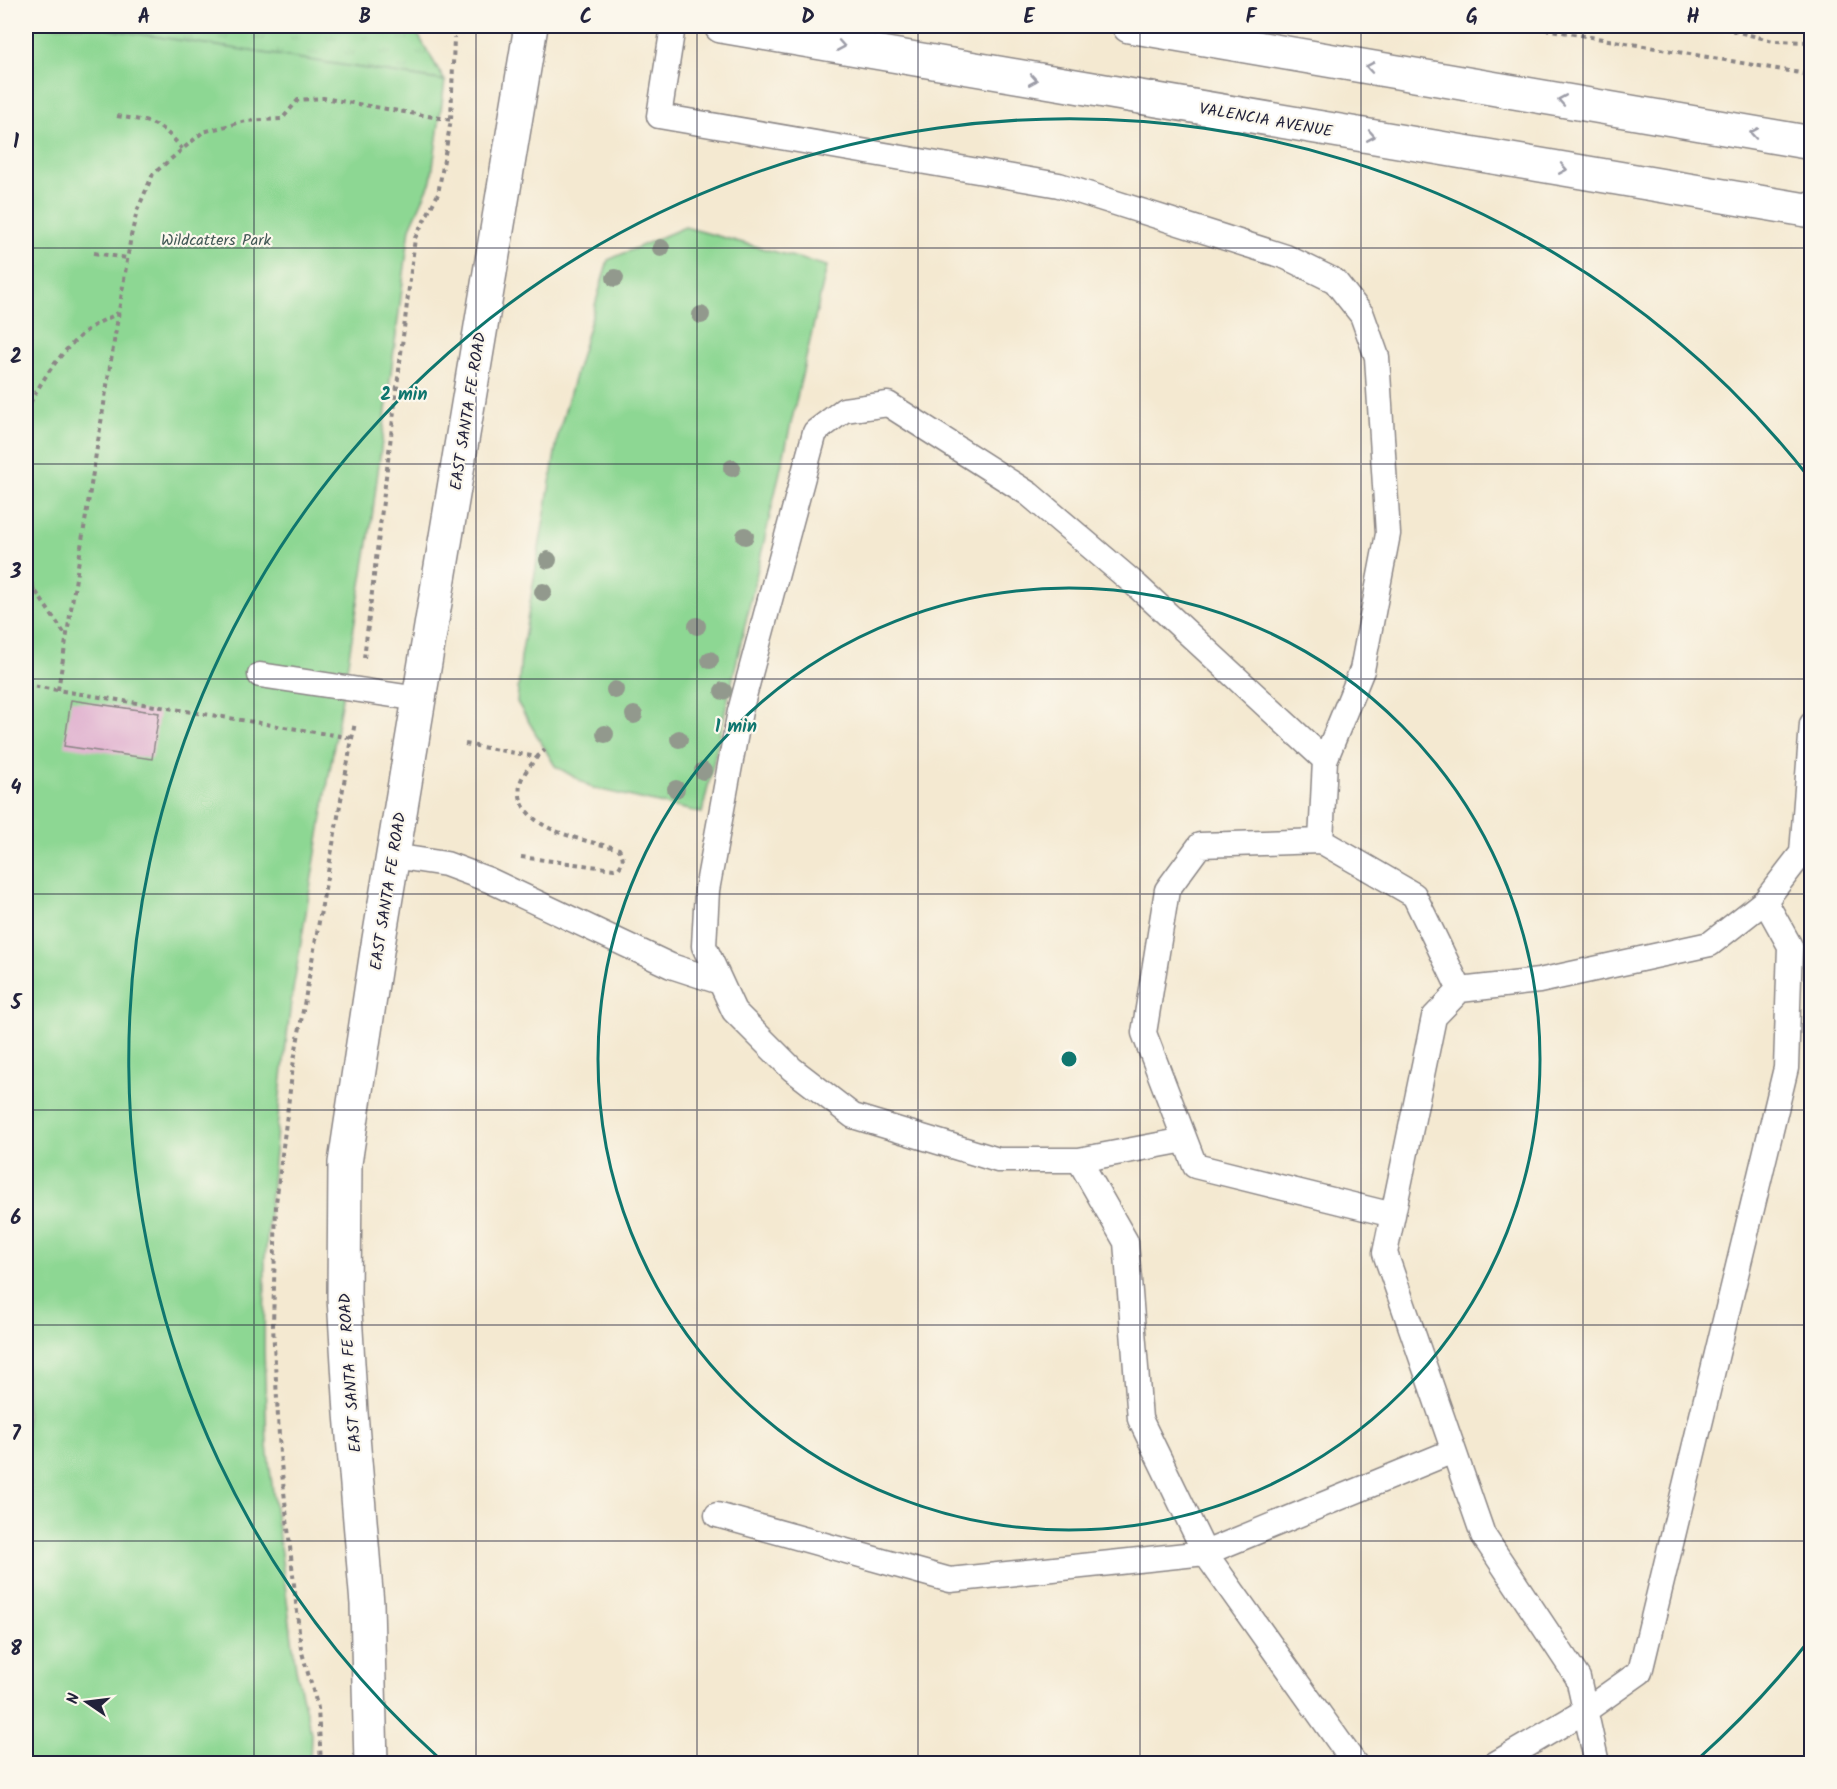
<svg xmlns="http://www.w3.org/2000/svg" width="1837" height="1789" viewBox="0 0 1837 1789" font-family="Kalam,sans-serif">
  <defs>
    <pattern id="grass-tufts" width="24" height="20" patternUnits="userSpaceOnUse" patternTransform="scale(1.5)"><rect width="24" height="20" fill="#8dd793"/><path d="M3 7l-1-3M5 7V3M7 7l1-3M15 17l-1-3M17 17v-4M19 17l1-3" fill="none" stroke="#79b880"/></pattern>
  </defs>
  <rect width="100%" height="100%" fill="#fbf7ec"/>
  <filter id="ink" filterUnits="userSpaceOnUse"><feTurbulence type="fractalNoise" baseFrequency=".0167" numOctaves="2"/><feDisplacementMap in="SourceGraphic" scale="12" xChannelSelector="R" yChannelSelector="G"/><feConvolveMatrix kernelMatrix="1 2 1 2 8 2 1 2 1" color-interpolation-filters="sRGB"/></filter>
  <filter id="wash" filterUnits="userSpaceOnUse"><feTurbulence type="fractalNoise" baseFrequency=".008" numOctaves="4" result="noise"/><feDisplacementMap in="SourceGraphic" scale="24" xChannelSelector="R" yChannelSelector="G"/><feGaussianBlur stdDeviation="1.35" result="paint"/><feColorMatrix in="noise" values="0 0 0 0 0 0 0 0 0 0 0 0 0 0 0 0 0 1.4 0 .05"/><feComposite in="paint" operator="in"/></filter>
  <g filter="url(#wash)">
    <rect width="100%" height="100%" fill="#f4e9d1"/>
    <path fill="url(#grass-tufts)" stroke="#587c67" stroke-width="1.5" d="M 87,26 L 413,26 L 445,81 Z"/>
    <path fill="#8dd793" stroke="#587c67" stroke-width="1.5" d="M 26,26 L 87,26 L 445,81 L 431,181 L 410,228 L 371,525 L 291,1002 L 281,1086 L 265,1259 L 264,1350 L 267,1446 L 296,1669 L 311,1733 L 310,1763 L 26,1763 Z
      M 685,227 L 827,266 L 702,813 L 593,788 L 555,766 L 517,702 L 521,657 L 558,435 L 608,260 Z"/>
    <g id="blocks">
      <path fill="#e1b4d0" d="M 71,700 L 159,713 L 152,759 L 64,746 Z"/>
    </g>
  </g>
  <g filter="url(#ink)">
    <use href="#blocks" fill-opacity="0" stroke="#8b8686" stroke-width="1.5"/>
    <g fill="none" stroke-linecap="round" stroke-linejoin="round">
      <g stroke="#8b8686" stroke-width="27">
        <path id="service" d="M 673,26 L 659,116 L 1059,185 L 1286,257 L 1335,281 L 1362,315 L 1377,357 L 1388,534 L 1362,670 L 1325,760 L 1321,841
          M 260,675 L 419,699
          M 393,856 L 446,864 L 489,880 L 671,966 L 720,982
          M 1185,1140 L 1079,1160 L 998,1160 L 853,1116 L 792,1069 L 734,1011 L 704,946 L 707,890 L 740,711 L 815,432 L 844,410 L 888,404 L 1029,494 L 1137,586 L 1325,760
          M 1079,1160 L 1126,1242 L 1140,1419 L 1205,1553 L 1355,1764
          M 1393,1215 L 1195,1166 L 1144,1033 L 1167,890 L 1200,845 L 1321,841 L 1414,895 L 1460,990
          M 717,1515 L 950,1580 L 1205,1553 L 1453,1451
          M 1495,1764 L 1585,1711 L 1640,1672 L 1786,1068 L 1790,946 L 1765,901
          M 1595,1764 L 1596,1759 L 1578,1678 L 1483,1535 L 1385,1253 L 1434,1017 L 1460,990 L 1539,981 L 1710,944 L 1765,901 L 1802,853 L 1812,724"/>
      </g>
      <g stroke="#8b8686" stroke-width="36">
        <path id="tertiary" d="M 721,26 L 1812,211
          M 1129,26 L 1812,143
          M 371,1764 L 367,1604 L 351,1413 L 344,1297 L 345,1163 L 377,951 L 531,26"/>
      </g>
      <path stroke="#8b8686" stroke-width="4" stroke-dasharray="4.5 4.5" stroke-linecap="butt" d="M 1527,26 L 1812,75
        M 1715,26 L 1773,41 L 1812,42
        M 117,116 C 151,122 160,121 182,149
        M 94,253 L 127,258
        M 26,411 C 41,381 59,353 85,332 C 94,324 107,319 118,313
        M 26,567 L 34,589 L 66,636
        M 26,617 L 34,589
        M 364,658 L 415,238 L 438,194 L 451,120 L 454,37
        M 26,685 L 352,738
        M 58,690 L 131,236 L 137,211 L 153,174 L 203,132 L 246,121 L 282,119 L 298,100 L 323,98 L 451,120
        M 465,744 L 537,757 L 545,750
        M 521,857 L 614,869 L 619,868 C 624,861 624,857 619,849 C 588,840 513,831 520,784 C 522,774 532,764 537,757
        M 321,1764 L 318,1708 L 301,1649 L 280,1454 L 273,1326 L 276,1203 L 293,1066 L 355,722"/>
      <use href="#service" stroke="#fff" stroke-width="24"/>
      <use href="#tertiary" stroke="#fff" stroke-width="33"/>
    </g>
    <g fill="#92998d">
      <circle cx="661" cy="248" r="9"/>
      <circle cx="615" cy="278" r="9"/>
      <circle cx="701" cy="315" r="9"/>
      <circle cx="732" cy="468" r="9"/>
      <circle cx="745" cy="536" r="9"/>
      <circle cx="548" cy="560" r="9"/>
      <circle cx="543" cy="592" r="9"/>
      <circle cx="697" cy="626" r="9"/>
      <circle cx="710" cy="660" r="9"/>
      <circle cx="615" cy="690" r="9"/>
      <circle cx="723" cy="691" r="9"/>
      <circle cx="634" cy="715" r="9"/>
      <circle cx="605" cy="734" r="9"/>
      <circle cx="679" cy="739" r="9"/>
      <circle cx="703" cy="771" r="9"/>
      <circle cx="676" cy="789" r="9"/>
    </g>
    <defs><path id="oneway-chevron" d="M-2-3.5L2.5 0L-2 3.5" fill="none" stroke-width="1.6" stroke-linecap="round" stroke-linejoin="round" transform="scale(1.5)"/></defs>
    <g stroke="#9c9ca7">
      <use href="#oneway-chevron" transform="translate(841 46) rotate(10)"/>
      <use href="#oneway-chevron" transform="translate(1370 67) rotate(-170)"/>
      <use href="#oneway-chevron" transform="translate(1033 80) rotate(10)"/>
      <use href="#oneway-chevron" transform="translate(1562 100) rotate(-170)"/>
      <use href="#oneway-chevron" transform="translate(1754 133) rotate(-170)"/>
      <use href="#oneway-chevron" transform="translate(1371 136) rotate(10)"/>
      <use href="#oneway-chevron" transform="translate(1563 169) rotate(10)"/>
    </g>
  </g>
  <path fill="none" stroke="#22223b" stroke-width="1.5" stroke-opacity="0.55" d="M 254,26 L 254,1764M 476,26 L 476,1764M 697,26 L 697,1764M 918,26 L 918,1764M 1140,26 L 1140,1764M 1361,26 L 1361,1764M 1583,26 L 1583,1764M 26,248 L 1812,248M 26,464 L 1812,464M 26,679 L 1812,679M 26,894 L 1812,894M 26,1110 L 1812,1110M 26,1325 L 1812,1325M 26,1541 L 1812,1541"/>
  <g fill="none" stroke="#0f766e" stroke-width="3">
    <circle cx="1069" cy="1059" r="471"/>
    <path d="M1811 1638A941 941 0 0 1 1699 1758M439 1758A941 941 0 1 1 1811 480"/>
  </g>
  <g text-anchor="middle" stroke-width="4.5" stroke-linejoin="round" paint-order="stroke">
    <g font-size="16" fill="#22223b" stroke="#fbf7ec">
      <text transform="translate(1266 119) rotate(10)" y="6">VALENCIA AVENUE</text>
      <text transform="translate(467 411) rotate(-81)" y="6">EAST SANTA FE ROAD</text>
      <text transform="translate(387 891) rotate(-81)" y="6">EAST SANTA FE ROAD</text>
      <text transform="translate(349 1373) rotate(-94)" y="6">EAST SANTA FE ROAD</text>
    </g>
    <g font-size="16" fill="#425855" stroke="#fbf7ec">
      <text x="216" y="245">Wildcatters Park</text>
    </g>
  </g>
  <circle cx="1069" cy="1059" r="9" fill="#0f766e" stroke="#fbf7ec" stroke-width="3"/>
  <g font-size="18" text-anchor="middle" font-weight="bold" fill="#0f766e" stroke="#fbf7ec" stroke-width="4.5" stroke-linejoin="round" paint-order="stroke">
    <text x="404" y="400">2 min</text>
    <text x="736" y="732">1 min</text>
  </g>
  <rect width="1837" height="1789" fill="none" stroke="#fbf7ec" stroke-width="66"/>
  <g transform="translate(87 1702) rotate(284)" stroke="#fbf7ec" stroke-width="4.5" paint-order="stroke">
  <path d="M0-4.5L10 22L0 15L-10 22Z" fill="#22223b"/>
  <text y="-9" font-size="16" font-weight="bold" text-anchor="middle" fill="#22223b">N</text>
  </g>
  <rect x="33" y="33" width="1771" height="1723" fill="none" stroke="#22223b" stroke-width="2"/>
  <g font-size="20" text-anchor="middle" font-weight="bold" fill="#22223b">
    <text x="144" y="23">A</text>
    <text x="365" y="23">B</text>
    <text x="586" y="23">C</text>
    <text x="808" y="23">D</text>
    <text x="1029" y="23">E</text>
    <text x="1251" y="23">F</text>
    <text x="1472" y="23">G</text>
    <text x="1693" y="23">H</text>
    <text x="16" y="148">1</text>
    <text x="16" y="363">2</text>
    <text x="16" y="578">3</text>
    <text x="16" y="794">4</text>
    <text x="16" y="1009">5</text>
    <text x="16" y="1224">6</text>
    <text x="16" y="1440">7</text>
    <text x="16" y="1655">8</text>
  </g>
</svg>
